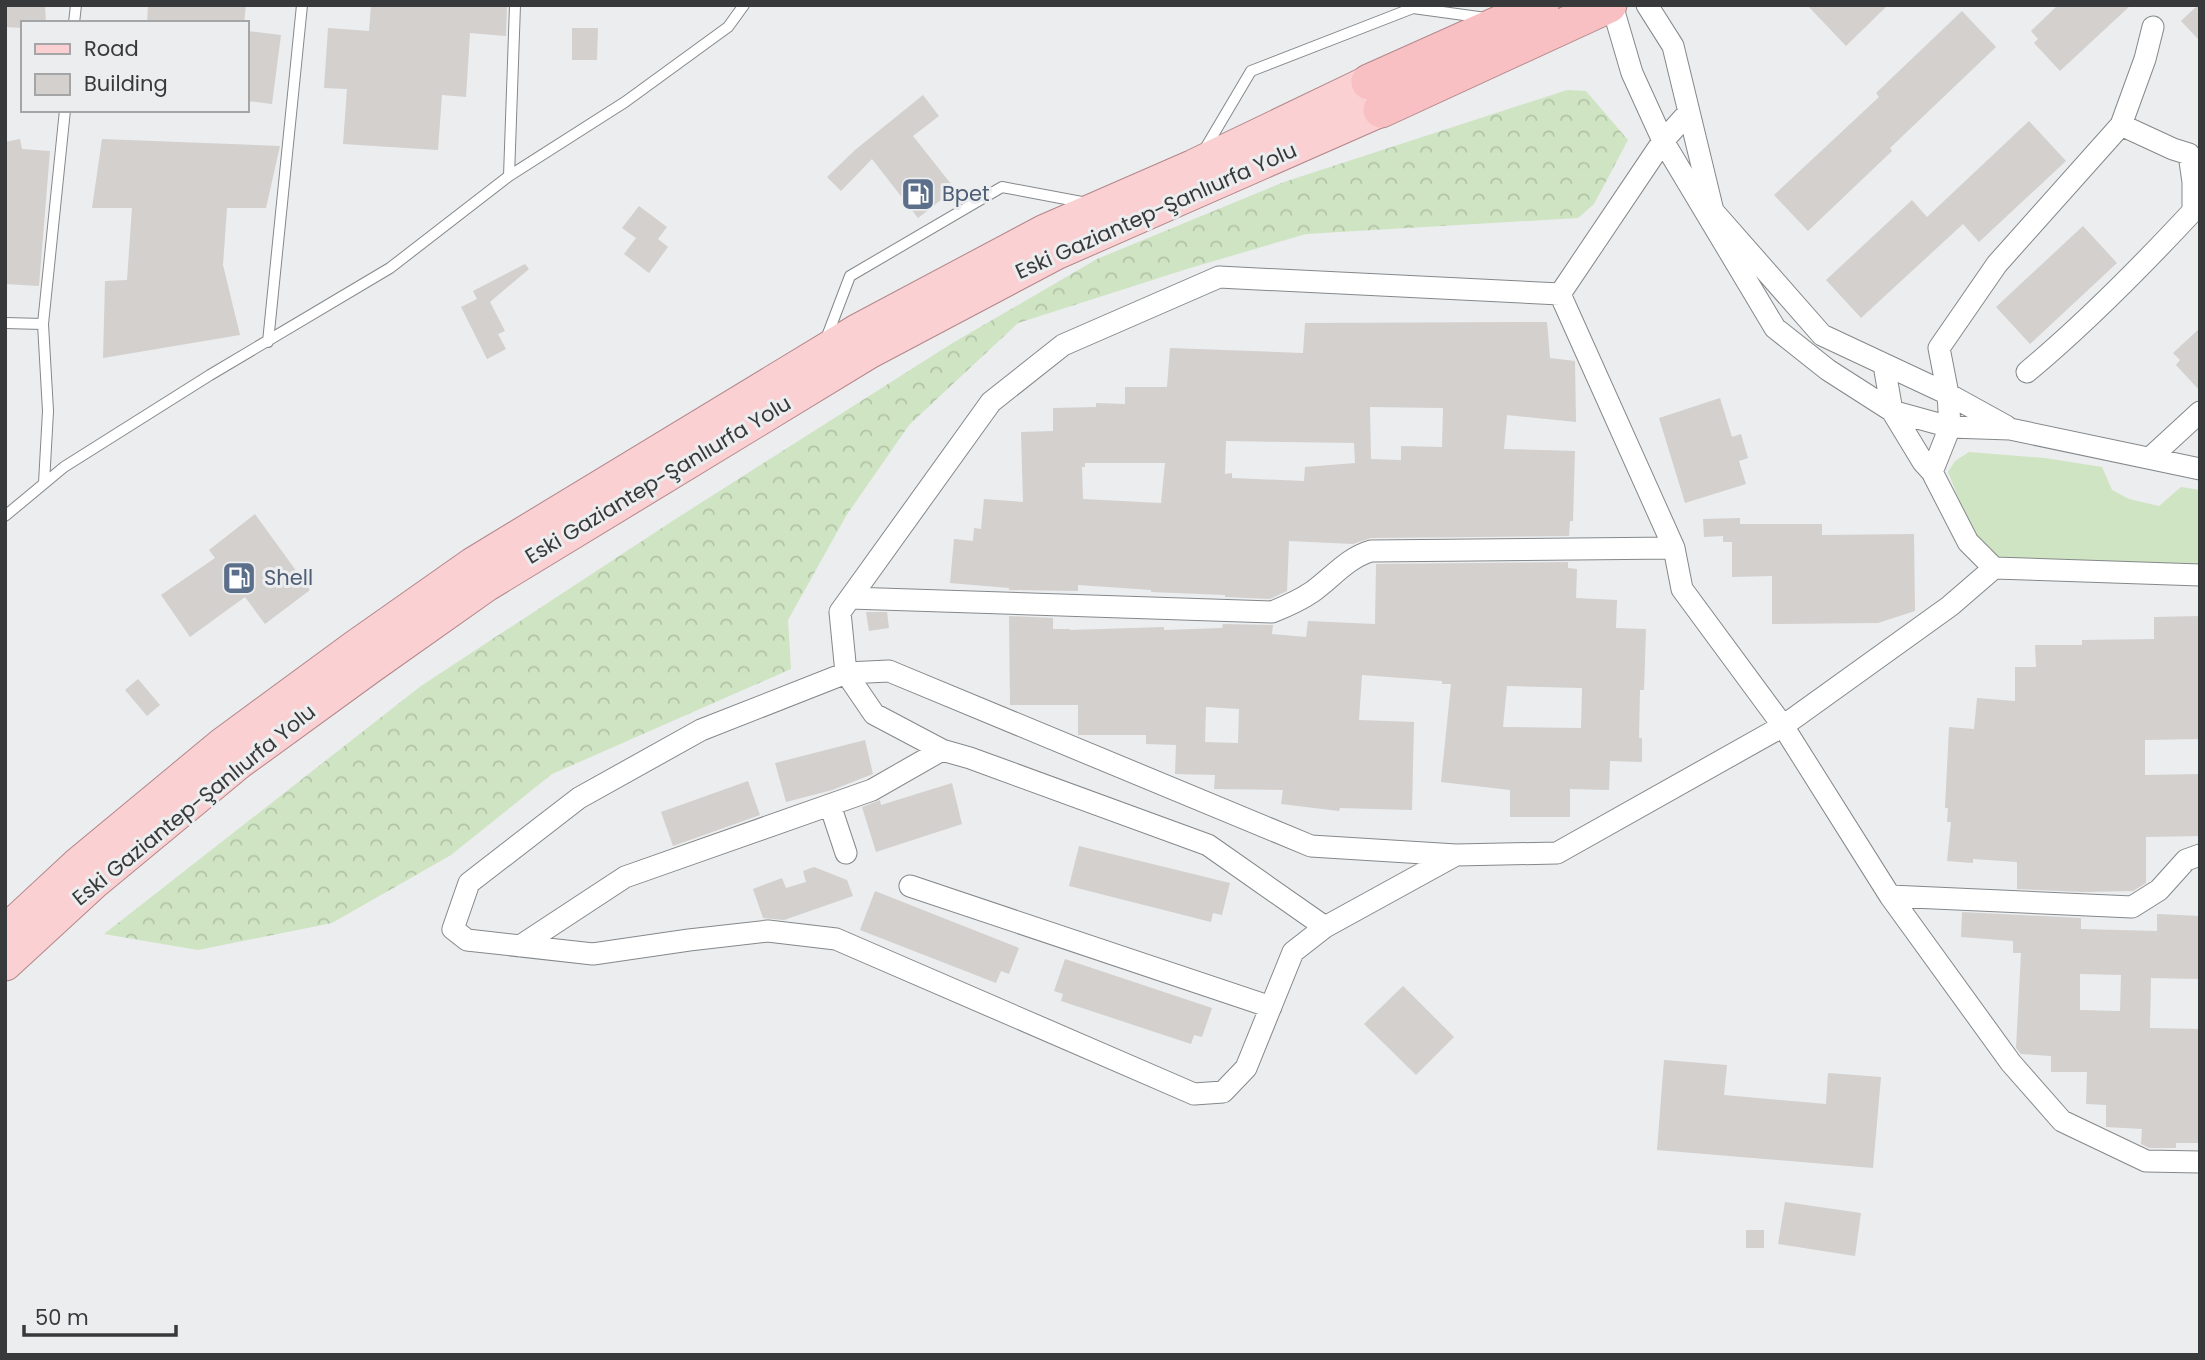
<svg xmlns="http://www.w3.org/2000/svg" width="2205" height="1360" viewBox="0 0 2205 1360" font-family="Poppins,sans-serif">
  <defs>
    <pattern id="forest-crowns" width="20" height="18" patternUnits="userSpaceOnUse" patternTransform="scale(1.75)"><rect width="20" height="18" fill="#cfe4c2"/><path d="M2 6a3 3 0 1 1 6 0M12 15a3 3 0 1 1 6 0" fill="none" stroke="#b2c4a7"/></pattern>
  </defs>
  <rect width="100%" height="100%" fill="#ebedef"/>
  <path fill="#cfe4c2" d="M 1969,452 L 2045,458 L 2102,467 L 2112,490 L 2129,499 L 2159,506 L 2181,487 L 2200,490 L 2200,568 L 2002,560 L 1975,540 L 1948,472 L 1955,461 Z"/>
  <path fill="url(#forest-crowns)" d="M 1567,90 L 1586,91 L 1628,140 L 1594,204 L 1578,218 L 1306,234 L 1190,268 L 1018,323 L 909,425 L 846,516 L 788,620 L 791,669 L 552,774 L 451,855 L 332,923 L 198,950 L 104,934 L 421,686 L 674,520 L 951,344 L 1097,259 L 1284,182 Z"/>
  <path fill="#d3d0ce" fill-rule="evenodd" d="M 5,5 L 45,5 L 46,23 L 23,23 L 23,28 L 5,27 Z
    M 148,5 L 246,5 L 244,23 L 147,23 Z
    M 371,5 L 507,5 L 506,36 L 470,33 L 466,97 L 442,95 L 438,150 L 343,144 L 347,89 L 324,88 L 328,28 L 369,31 Z
    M 1807,5 L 1888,5 L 1846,46 Z
    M 2058,5 L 2131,5 L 2060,71 L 2034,43 L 2038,39 L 2031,31 Z
    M 2198,5 L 2200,5 L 2200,41 L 2181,21 Z
    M 1962,11 L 1996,47 L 1890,148 L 1892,151 L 1808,231 L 1774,195 L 1879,97 L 1876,93 Z
    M 572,28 L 598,28 L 597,60 L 572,60 Z
    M 247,31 L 281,35 L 272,104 L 247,101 Z
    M 923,95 L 939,116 L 913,136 L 955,189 L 918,218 L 872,159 L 841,191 L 827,177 L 855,150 Z
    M 2029,121 L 2066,161 L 1979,242 L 1963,224 L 1861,318 L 1826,280 L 1912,200 L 1927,217 Z
    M 20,139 L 22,149 L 50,151 L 39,286 L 5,284 L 5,142 Z
    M 102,139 L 280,146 L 266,208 L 227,208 L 223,265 L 240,335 L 103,358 L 105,281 L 127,280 L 132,208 L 92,208 Z
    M 639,206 L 667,227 L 658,239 L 668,247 L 649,273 L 624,254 L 636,238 L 622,228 Z
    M 2083,226 L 2117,263 L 2030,344 L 1996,307 Z
    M 525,264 L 529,269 L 490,302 L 505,331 L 498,334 L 506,349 L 487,359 L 461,307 L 477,299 L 473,291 Z
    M 1547,322 L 1550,358 L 1575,361 L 1576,422 L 1507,415 L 1504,449 L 1575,451 L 1573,521 L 1570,521 L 1569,536 L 1371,538 L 1353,544 L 1289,541 L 1287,591 L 1270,599 L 1225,597 L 1225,595 L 1151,592 L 1151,590 L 1078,585 L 1078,591 L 1009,590 L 1009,588 L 950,583 L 954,539 L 973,541 L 974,528 L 981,529 L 984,499 L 1023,502 L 1021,432 L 1053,431 L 1053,408 L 1096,407 L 1096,403 L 1125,404 L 1125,387 L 1167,387 L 1170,348 L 1303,353 L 1305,323 ZM 1370,407 L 1443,408 L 1442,447 L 1401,446 L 1401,460 L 1371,459 ZM 1226,441 L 1354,443 L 1355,463 L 1305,467 L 1304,481 L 1232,478 L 1232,473 L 1225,474 ZM 1085,463 L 1165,463 L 1161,503 L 1083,499 L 1082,467 L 1085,467 Z
    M 2200,328 L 2200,391 L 2176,365 L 2180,360 L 2173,353 Z
    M 1720,398 L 1732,437 L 1741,434 L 1748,458 L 1739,461 L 1746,484 L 1685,503 L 1659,418 Z
    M 255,514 L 310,590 L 265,624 L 245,597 L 190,637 L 161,595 L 215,558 L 209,550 Z
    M 1740,518 L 1740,524 L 1822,524 L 1822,535 L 1914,534 L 1915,611 L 1878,623 L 1772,624 L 1772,576 L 1732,577 L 1732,542 L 1723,542 L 1723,536 L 1704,537 L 1703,519 Z
    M 1568,562 L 1568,568 L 1577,569 L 1576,598 L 1617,600 L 1616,628 L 1646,629 L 1644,690 L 1640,690 L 1639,738 L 1642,738 L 1642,762 L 1610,761 L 1609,790 L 1570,789 L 1570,817 L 1510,817 L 1510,790 L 1441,782 L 1451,684 L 1442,684 L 1442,681 L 1362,675 L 1359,720 L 1414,722 L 1412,810 L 1340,808 L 1339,811 L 1281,804 L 1283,790 L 1214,789 L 1215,775 L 1175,774 L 1176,745 L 1146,744 L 1146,735 L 1078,735 L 1078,705 L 1010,705 L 1009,616 L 1053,618 L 1053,629 L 1070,629 L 1070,630 L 1164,627 L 1164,630 L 1222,628 L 1223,624 L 1273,625 L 1272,634 L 1306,637 L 1308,621 L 1375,624 L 1376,564 ZM 1507,686 L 1582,688 L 1581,728 L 1503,727 ZM 1206,707 L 1239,709 L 1238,743 L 1205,742 Z
    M 866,612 L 887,612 L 889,628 L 869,631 Z
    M 2200,616 L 2200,739 L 2145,740 L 2145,775 L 2200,774 L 2200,836 L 2146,837 L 2146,883 L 2133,891 L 2082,892 L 2017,889 L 2017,862 L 1973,859 L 1973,863 L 1947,861 L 1951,822 L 1947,822 L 1948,808 L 1945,808 L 1949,727 L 1974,729 L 1977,698 L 2015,701 L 2015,667 L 2036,667 L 2035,645 L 2082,645 L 2082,640 L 2154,639 L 2154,617 Z
    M 138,679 L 160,705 L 147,716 L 125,690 Z
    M 865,740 L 873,774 L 832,790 L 786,802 L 775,763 Z
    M 748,781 L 760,815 L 673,846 L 661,812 Z
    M 952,783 L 962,824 L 876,852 L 862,807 L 880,800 L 881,805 Z
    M 1079,846 L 1230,883 L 1222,915 L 1213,913 L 1211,922 L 1069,886 Z
    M 814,867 L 847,880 L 853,896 L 784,920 L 763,918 L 753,889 L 782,878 L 786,888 L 806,882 L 803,871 Z
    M 875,891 L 1019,948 L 1009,974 L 1001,971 L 996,983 L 860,930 Z
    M 1962,912 L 2081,918 L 2081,929 L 2157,931 L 2157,914 L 2200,916 L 2200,979 L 2151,978 L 2150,1028 L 2200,1029 L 2200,1143 L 2176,1143 L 2176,1148 L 2149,1148 L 2141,1144 L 2142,1129 L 2106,1127 L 2106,1105 L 2086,1104 L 2087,1072 L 2051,1072 L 2051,1056 L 2021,1054 L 2016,1048 L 2021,953 L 2013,953 L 2013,941 L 1961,937 ZM 2080,974 L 2121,975 L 2120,1011 L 2080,1010 Z
    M 1065,959 L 1212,1008 L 1202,1037 L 1194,1035 L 1191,1044 L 1061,1001 L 1063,994 L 1054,991 Z
    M 1403,986 L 1454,1037 L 1416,1075 L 1364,1024 Z
    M 1664,1060 L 1727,1065 L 1724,1095 L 1826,1104 L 1828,1073 L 1881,1077 L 1873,1168 L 1657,1150 Z
    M 1785,1202 L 1861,1213 L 1855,1256 L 1778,1244 Z
    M 1746,1230 L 1764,1230 L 1764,1248 L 1746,1248 Z"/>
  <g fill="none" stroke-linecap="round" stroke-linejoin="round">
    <g stroke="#85888a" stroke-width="12">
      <path id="service" d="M 74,23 L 76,5
        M 1203,152 L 1251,71 L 1413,8 L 1486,18
        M 509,176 L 515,5
        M 5,323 L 43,324
        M 826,339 L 850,276 L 1002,187 L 1087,203
        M 268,342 L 302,5
        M 44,483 L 48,411 L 43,324 L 65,110
        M 5,516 L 64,467 L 210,375 L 390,268 L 509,176 L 625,102 L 728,27 L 744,5"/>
    </g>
    <g stroke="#85888a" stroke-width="23">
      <path id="minor" d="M 1612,5 L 1632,73 L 1663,141 L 1775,328 L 1828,370 L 1892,411 L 1950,427 L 2010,429 L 2200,469
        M 1647,5 L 1673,46 L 1713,211 L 1822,335 L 1948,394 L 2006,426
        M 2121,125 L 2173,149 L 2189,154
        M 1560,294 L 1674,548 L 1682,589 L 1783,726 L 1890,896 L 2011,1063 L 2062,1121 L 2146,1161 L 2200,1162
        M 2027,372 C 2087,322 2140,268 2193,211 L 2193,182 L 2189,154
        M 2150,458 L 2200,412
        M 1932,472 L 1950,427 L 1948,394 L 1939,348 L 1997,264 L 2121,125 L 2145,59 L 2153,27
        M 1994,568 L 2200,575
        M 850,598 L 1272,612 C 1287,606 1299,601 1312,592 C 1332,578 1347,558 1371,551 L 1674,548
        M 830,805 L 846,853
        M 1456,855 L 1325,927 L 1293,952 L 1246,1068 L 1223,1092 L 1194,1094 L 836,939 L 768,931 L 689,940 L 593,954 L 467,940 L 453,929 L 469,883 L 579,798 L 701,730 L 846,673 L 889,671 L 1311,846 L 1456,855 L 1557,853 L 1783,726 L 1950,606 L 1994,568 L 1968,542 L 1932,472 L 1923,462 L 1892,411 L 1884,365
        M 910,886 L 1271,1007
        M 1890,896 L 2132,907 L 2159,890 L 2186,860 L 2200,855
        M 1325,927 L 1208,845 L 970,758 L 942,750 L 874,714 L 846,673 L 840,612 L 991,402 L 1063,345 L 1219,277 L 1560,294 L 1663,141 L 1689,112
        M 520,946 L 625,877 L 872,790 L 942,750"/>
    </g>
    <g stroke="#b48689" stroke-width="35">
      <path id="primary" d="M 5,932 L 77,865 L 223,744 L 355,647 L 473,564 L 857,331 L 1045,231 L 1194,166 L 1369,82
        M 5,964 L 93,883 L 238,763 L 370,667 L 486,585 L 869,352 L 1056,253 L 1381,110"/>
    </g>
    <g stroke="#b48689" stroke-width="37">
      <path id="trunk" d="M 1369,82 L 1541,5
        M 1381,110 L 1609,5"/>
    </g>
    <use href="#service" stroke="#fff" stroke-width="10"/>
    <use href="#minor" stroke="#fff" stroke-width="21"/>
    <use href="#primary" stroke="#fad0d2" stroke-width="33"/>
    <use href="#trunk" stroke="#f8c0c3" stroke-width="35"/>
  </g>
  <defs>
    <g id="fuel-square" transform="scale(1.75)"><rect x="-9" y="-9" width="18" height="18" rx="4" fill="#5c6f8a" stroke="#ebedef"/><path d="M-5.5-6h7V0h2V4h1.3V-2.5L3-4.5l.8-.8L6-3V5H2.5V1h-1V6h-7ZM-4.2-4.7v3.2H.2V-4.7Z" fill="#fff"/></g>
  </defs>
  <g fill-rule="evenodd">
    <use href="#fuel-square" x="918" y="194"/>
    <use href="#fuel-square" x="239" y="578"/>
  </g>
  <g text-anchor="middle" stroke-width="6" stroke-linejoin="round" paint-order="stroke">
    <g font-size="21" fill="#4e5e75" stroke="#ebedef" text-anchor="start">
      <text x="942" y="201">Bpet</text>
      <text x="264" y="585">Shell</text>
    </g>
    <g font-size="21" fill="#38393a" stroke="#ebedef">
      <text transform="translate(1156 211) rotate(-24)" y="7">Eski Gaziantep-Şanlıurfa Yolu</text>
      <text transform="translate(658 480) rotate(-31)" y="7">Eski Gaziantep-Şanlıurfa Yolu</text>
      <text transform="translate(194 805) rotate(-39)" y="7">Eski Gaziantep-Şanlıurfa Yolu</text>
    </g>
  </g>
  <rect width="2205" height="1360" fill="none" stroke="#38393a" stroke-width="14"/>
  <rect x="21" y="21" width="228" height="91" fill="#ebedef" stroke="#a3a5a7" stroke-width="2"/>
  <rect x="35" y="44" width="35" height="10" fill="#fad0d2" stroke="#a3a5a7" stroke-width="2"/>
  <text x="84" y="56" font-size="21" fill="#38393a">Road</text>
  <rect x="35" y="74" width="35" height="21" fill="#d3d0ce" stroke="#a3a5a7" stroke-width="2"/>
  <text x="84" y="91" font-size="21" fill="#38393a">Building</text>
  <path d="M24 1325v10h152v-10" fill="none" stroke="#38393a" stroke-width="3.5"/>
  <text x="35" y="1325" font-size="21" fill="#38393a" stroke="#ebedef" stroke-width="5" paint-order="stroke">50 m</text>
</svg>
